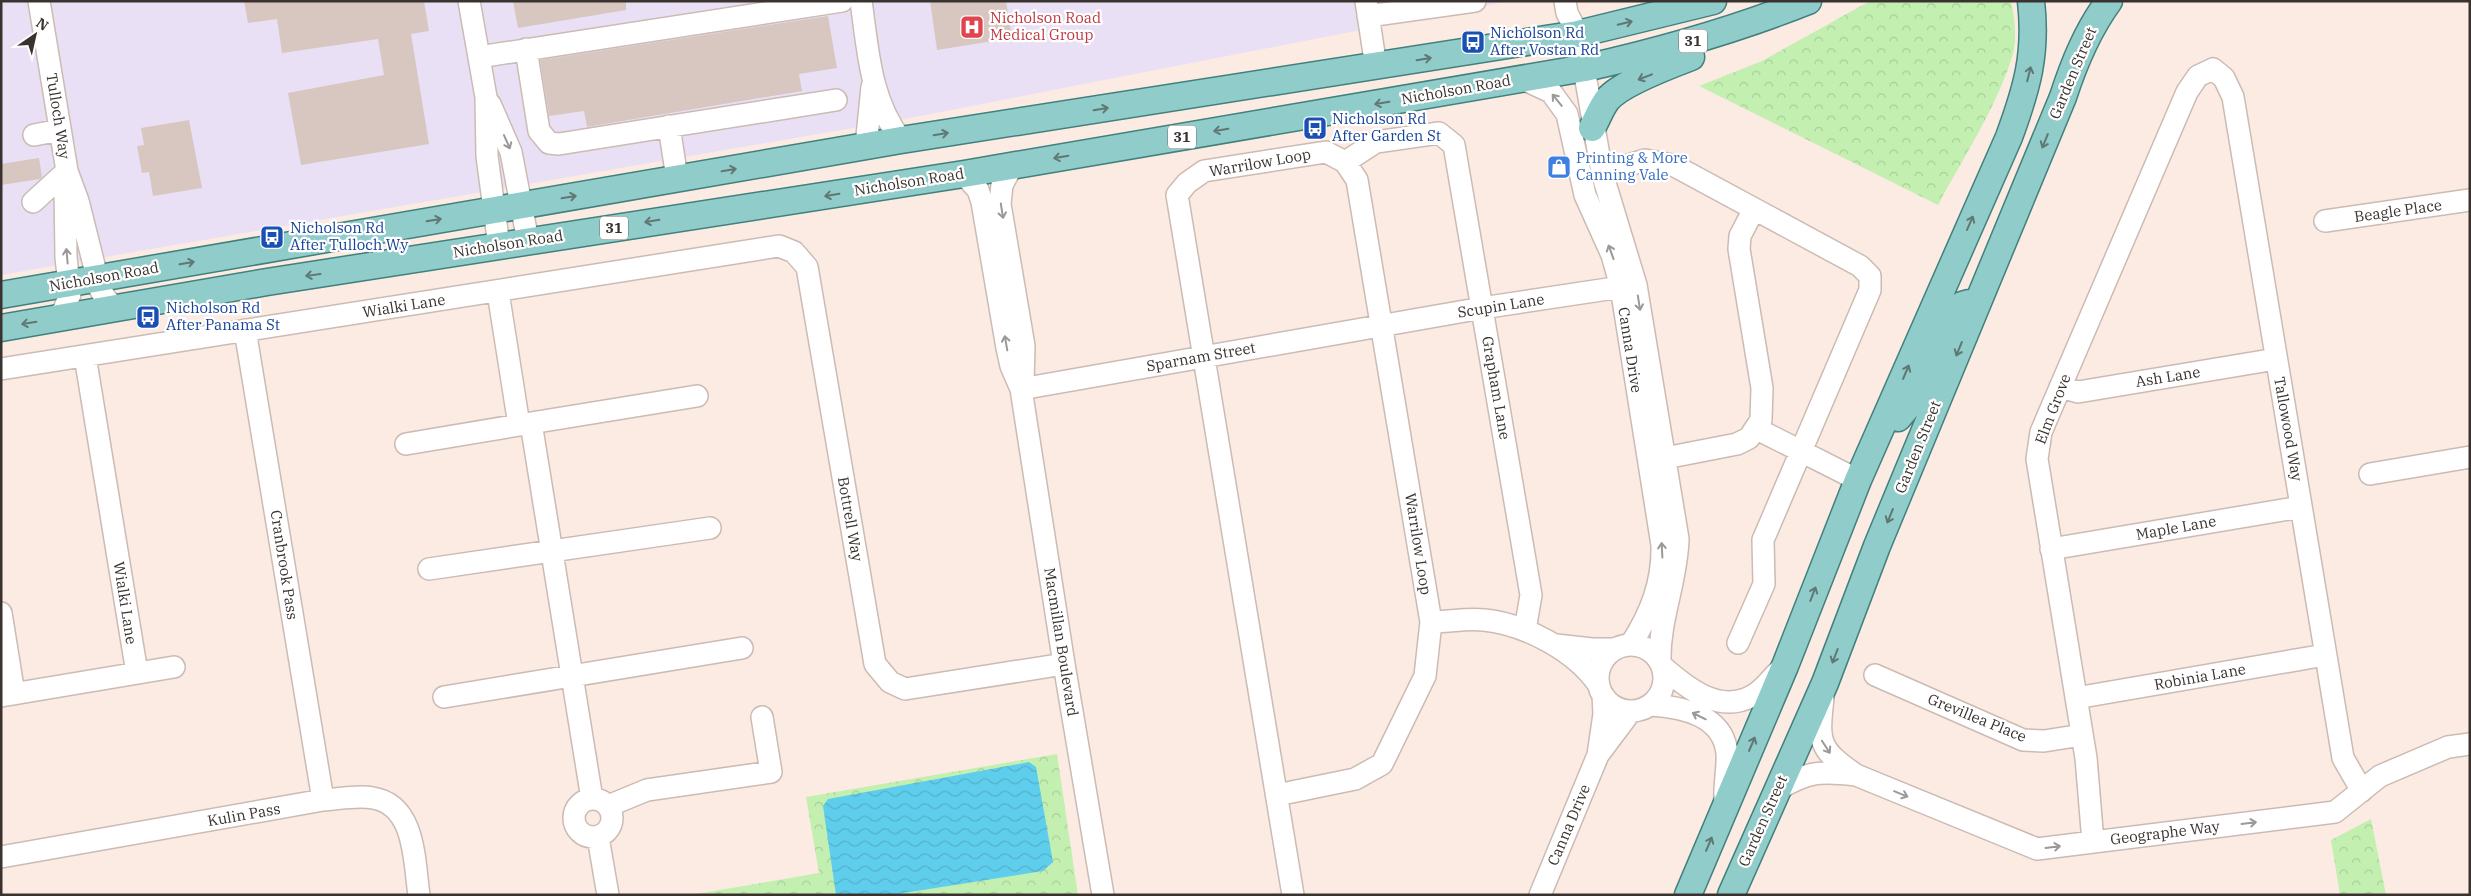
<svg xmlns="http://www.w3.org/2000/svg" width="2471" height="896" viewBox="0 0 2471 896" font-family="'IBM Plex Serif',serif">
  <defs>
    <pattern id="park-crowns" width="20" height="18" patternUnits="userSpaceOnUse" patternTransform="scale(1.25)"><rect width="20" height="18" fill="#c3f0b1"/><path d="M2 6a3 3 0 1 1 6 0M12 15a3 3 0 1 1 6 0" fill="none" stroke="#a8ce99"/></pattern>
    <pattern id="water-waves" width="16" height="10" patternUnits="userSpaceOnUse" patternTransform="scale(1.25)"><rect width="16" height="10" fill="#5fceed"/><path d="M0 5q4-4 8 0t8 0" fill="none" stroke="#53b1cc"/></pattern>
  </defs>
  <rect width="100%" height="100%" fill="#fcebe3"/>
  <path fill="#e9e0f5" d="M 1,1 L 1509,1 L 905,119 L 1,275 Z"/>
  <path fill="url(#park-crowns)" d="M 1870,1 L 2011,1 C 2015,17 2017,39 2013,54 C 1998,105 1963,158 1938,205 L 1699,86 L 1762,61 Z
    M 1057,754 L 1078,895 L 690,895 L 819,873 L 806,797 Z
    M 2371,819 L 2386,895 L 2340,895 L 2331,840 Z"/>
  <path fill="url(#water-waves)" d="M 1029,762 L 1036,767 L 1053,862 L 1043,871 L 891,895 L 836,895 L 823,806 L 828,799 Z"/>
  <path fill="#d8c7c0" d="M 244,1 L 424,1 L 429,31 L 411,34 L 429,144 L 301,165 L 288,93 L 384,75 L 378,39 L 282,53 L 277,19 L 248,23 Z
    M 513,1 L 626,1 L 626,10 L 518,28 Z
    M 930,1 L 1006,1 L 1012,38 L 937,50 Z
    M 828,16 L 837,68 L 799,74 L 802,91 L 587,127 L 584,111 L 549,116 L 540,60 Z
    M 189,120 L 202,188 L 153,196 L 149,172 L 142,173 L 137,146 L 144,145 L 141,128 Z
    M 39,158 L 42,177 L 40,179 L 1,185 L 1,164 Z"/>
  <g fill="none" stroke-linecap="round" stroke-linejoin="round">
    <g stroke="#cbbbb3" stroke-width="24">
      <path id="minor" d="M 39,1 L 67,171 L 78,201 L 100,289 L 106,299 L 116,309
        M 469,1 L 486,97 L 487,156 L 499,246
        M 861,1 C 868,50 870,100 901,140
        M 1366,1 L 1376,67
        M 1565,1 L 1567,13 L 1578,34 L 1602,173 L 1636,285 L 1678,539 C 1677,581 1659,619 1660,661
        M 1368,16 L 1475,1
        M 526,49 L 539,131 L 549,143 L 559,144 L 836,100
        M 479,57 L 842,1
        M 1523,79 L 1551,92 L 1567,114 L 1585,195 L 1612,255 L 1621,287 L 1662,545 C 1663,582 1651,613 1631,644
        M 490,104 L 511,152 L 528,241
        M 669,126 L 677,178
        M 34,135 L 60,130
        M 866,146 L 872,87
        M 1345,162 L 1376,142 L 1439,133 L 1454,145 L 1531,595 L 1525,630
        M 1012,166 L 1002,185 L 1000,204 L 1024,346 L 1023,382
        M 1602,173 L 1645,160 L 1673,165 L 1860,266 L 1870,276 L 1870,290 L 1763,540 L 1764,584 L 1738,643
        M 964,174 L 978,190 L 982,202 L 1007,348 L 1011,366 L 1021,389 L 1064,664 L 1103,895
        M 33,202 L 67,171
        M 2325,221 L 2470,200
        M 498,292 L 519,425
        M 57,318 L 64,310 L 70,294 L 66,257 L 65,186
        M 245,330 L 323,800
        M 85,356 L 137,673
        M 1,369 L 779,246 L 794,252 L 807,267 L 875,664 L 890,682 L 905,689 L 1064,664
        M 2060,387 L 2078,392 L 2276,359
        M 1021,389 L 1482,308 L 1621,287
        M 531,423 L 697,396
        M 1757,429 L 1858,480
        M 406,444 L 531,423 L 592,799
        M 1665,458 L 1737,444 L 1749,438 L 1761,420 L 1762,388 L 1739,249 L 1740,236 L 1754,209
        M 2370,474 L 2470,457
        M 2051,549 L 2301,507
        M 429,569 L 710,528
        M 1,613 L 14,694
        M 1431,622 C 1448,622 1467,618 1484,620 C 1525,624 1575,651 1598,684
        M1598 678a33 33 0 1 1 66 0a33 33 0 1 1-66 0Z
        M 1556,645 L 1592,649 L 1614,649
        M 1663,667 C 1687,688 1719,714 1752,696 C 1764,690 1771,678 1780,670
        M 1875,675 L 2023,740 L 2044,741 L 2082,735
        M 1,696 L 174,667
        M 444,697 L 742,648
        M 1823,698 C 1818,742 1818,749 1856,775 L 2037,849 L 2335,812 L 2380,776 L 2448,747 L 2470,744
        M 2076,698 L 2325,655
        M 1651,705 C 1682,707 1723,715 1727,753 C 1728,769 1724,784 1725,800
        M 1598,755 L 1604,714 L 1603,695
        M 1777,790 C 1808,771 1820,771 1856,775
        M 1277,795 L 1355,779 L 1382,764 L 1425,676 L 1431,622 L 1357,180 L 1345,162 L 1326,152 L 1204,171 L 1187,183 L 1177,195 L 1293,895
        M574 818a19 19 0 1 1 38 0a19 19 0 1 1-38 0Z
        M 608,806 L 647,790 L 771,772 L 762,717
        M 598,837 L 608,895
        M 2093,842 L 2086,758 L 2037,459 L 2041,432 L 2187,92 L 2198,76 L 2213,69 L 2224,78 L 2233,97 L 2343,758 L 2362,791
        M 1,857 L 323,800 C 339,799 358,795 373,798 C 416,805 414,862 419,895
        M 1540,895 L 1598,755 L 1631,711"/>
    </g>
    <g stroke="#41807c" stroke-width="29">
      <path id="major" d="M 1592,128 C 1597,119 1601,108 1607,100 C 1621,83 1670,65 1691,57
        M 1,295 L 901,140 L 1578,34 L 1713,1
        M 1,328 L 267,282 L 964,174 L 1585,68 C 1661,51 1735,30 1808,1
        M 1898,418 L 1913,400 L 1951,316 L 1962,305 L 1969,303 L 1977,304
        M 1688,895 L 1785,666 L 1858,480 L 2009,137 C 2027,88 2037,54 2031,1
        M 1731,895 L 1825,683 L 1877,546 L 2063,97 C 2074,63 2087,31 2109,1"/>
    </g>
    <use href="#minor" stroke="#fff" stroke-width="21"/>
    <use href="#major" stroke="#90ccc9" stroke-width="26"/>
  </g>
  <defs><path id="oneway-shaft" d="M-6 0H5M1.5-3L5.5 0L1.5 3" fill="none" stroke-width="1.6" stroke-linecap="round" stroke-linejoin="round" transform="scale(1.25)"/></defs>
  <g stroke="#607774">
    <use href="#oneway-shaft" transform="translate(1625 23) rotate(-13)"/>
    <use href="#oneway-shaft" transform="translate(1424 59) rotate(-9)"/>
    <use href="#oneway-shaft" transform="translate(2029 74) rotate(-76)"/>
    <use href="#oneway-shaft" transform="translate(1645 77) rotate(159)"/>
    <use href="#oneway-shaft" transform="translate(1382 103) rotate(170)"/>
    <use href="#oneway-shaft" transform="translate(1101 109) rotate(-9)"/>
    <use href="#oneway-shaft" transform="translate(1221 130) rotate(170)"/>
    <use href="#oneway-shaft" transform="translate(941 134) rotate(-9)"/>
    <use href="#oneway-shaft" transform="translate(2045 141) rotate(112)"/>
    <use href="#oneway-shaft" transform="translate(1061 157) rotate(170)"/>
    <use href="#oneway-shaft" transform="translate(729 170) rotate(-10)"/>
    <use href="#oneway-shaft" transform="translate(832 195) rotate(171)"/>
    <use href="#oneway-shaft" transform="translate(569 197) rotate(-10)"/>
    <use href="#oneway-shaft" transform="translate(434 220) rotate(-10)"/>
    <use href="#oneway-shaft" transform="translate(652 221) rotate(171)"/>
    <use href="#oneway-shaft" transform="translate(1970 223) rotate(-66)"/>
    <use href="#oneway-shaft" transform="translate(187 263) rotate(-10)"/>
    <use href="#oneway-shaft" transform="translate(313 275) rotate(172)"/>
    <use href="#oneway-shaft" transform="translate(29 323) rotate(170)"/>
    <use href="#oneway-shaft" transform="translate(1959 349) rotate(112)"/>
    <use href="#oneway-shaft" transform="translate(1906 372) rotate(-67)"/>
    <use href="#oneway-shaft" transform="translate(1890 516) rotate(112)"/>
    <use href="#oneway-shaft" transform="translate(1813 594) rotate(-69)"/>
    <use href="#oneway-shaft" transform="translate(1835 656) rotate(111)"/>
    <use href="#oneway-shaft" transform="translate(1752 744) rotate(-67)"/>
    <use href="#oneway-shaft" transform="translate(1709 844) rotate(-67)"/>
  </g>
  <g stroke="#9c9897">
    <use href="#oneway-shaft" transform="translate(1557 100) rotate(-129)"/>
    <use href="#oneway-shaft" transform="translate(507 142) rotate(66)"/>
    <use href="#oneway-shaft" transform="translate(1002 211) rotate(81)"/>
    <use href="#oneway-shaft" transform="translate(1611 252) rotate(-110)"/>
    <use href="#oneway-shaft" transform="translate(67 256) rotate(-95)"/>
    <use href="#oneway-shaft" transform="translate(1639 303) rotate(81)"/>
    <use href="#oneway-shaft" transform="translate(1006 343) rotate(-100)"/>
    <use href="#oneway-shaft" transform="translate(1662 550) rotate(-93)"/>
    <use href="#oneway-shaft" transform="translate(1699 716) rotate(-154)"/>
    <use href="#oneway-shaft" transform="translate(1826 747) rotate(57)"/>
    <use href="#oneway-shaft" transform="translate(1901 794) rotate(22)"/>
    <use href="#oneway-shaft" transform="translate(2249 823) rotate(-7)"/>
    <use href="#oneway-shaft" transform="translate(2053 847) rotate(-7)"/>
  </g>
  <defs>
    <g id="hospital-square" transform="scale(1.25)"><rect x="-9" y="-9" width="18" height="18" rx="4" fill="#e0444e" stroke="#fff"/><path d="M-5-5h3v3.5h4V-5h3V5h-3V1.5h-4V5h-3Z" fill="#fff"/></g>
    <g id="bus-square" transform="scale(1.25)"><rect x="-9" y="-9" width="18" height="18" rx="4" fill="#1a4fb4" stroke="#fff"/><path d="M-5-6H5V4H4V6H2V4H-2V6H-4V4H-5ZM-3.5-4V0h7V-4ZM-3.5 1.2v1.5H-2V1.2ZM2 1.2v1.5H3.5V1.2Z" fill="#fff"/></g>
    <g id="shop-square" transform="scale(1.25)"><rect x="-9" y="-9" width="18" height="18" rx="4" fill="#3f7fe0" stroke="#fff"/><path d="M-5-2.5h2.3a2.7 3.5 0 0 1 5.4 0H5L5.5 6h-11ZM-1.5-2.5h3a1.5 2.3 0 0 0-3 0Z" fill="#fff"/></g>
  </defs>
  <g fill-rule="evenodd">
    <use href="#hospital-square" x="972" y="27"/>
    <use href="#bus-square" x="1473" y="42"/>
    <use href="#bus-square" x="1315" y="128"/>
    <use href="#shop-square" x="1559" y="167"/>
    <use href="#bus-square" x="272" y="237"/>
    <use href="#bus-square" x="148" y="317"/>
  </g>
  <g text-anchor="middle" stroke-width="4.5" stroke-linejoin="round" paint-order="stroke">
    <g fill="#fff" stroke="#74706d" stroke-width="1">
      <rect x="1679" y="29.5" width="28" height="23" rx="4"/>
      <rect x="1168" y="125.5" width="28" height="23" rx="4"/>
      <rect x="600" y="216.5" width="28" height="23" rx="4"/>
    </g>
    <g font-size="14" font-weight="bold" fill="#39322f">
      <text x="1693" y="46">31</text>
      <text x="1182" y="142">31</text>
      <text x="614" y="233">31</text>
    </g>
    <g font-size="15" fill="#be3a42" stroke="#fff" text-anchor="start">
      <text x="990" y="23">Nicholson Road<tspan x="990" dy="17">Medical Group</tspan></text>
    </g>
    <g font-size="15" fill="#164399" stroke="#fff" text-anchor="start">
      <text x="1490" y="38">Nicholson Rd<tspan x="1490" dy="17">After Vostan Rd</tspan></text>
      <text x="1332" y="124">Nicholson Rd<tspan x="1332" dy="17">After Garden St</tspan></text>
      <text x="290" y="233">Nicholson Rd<tspan x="290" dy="17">After Tulloch Wy</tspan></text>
      <text x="166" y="313">Nicholson Rd<tspan x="166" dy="17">After Panama St</tspan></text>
    </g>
    <g font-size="15" fill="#39322f" stroke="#fff">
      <text transform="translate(2073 73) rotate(-67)" y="5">Garden Street</text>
      <text transform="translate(1456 90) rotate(-10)" y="5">Nicholson Road</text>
      <text transform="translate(58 116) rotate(81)" y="5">Tulloch Way</text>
      <text transform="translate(1260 163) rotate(-10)" y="5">Warrilow Loop</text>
      <text transform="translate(909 182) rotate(-9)" y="5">Nicholson Road</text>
      <text transform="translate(2398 211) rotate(-8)" y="5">Beagle Place</text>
      <text transform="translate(508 244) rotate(-9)" y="5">Nicholson Road</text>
      <text transform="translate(104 277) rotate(-10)" y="5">Nicholson Road</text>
      <text transform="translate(404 306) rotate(-9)" y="5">Wialki Lane</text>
      <text transform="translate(1501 306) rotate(-9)" y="5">Scupin Lane</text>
      <text transform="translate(1630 350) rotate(81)" y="5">Canna Drive</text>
      <text transform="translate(1201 357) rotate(-10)" y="5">Sparnam Street</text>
      <text transform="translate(2168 377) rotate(-9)" y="5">Ash Lane</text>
      <text transform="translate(1496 388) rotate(80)" y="5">Grapham Lane</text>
      <text transform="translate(2053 409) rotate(-69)" y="5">Elm Grove</text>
      <text transform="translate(2288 429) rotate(80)" y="5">Tallowood Way</text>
      <text transform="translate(1918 447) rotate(-68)" y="5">Garden Street</text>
      <text transform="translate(850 519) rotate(80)" y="5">Bottrell Way</text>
      <text transform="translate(2176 528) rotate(-10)" y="5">Maple Lane</text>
      <text transform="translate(1418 544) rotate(81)" y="5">Warrilow Loop</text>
      <text transform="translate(284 565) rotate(81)" y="5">Cranbrook Pass</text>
      <text transform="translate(125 603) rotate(81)" y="5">Wialki Lane</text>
      <text transform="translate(1061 642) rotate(81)" y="5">Macmillan Boulevard</text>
      <text transform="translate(2200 677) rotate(-10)" y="5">Robinia Lane</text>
      <text transform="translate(1977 718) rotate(22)" y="5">Grevillea Place</text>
      <text transform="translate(244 815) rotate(-10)" y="5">Kulin Pass</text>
      <text transform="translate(1763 821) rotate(-66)" y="5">Garden Street</text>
      <text transform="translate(1569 825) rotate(-67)" y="5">Canna Drive</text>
      <text transform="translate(2165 833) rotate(-7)" y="5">Geographe Way</text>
    </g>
    <g font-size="15" fill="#366cbe" stroke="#fff" text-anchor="start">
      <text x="1576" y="163">Printing &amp; More<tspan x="1576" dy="17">Canning Vale</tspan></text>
    </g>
  </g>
  <rect width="2471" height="896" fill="none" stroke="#39322f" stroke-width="5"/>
  <g transform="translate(35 35) rotate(34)" stroke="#ffffff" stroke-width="4" paint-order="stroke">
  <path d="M0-4L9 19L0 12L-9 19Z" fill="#39322f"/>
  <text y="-8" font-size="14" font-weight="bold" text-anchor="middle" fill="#39322f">N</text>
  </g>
</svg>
